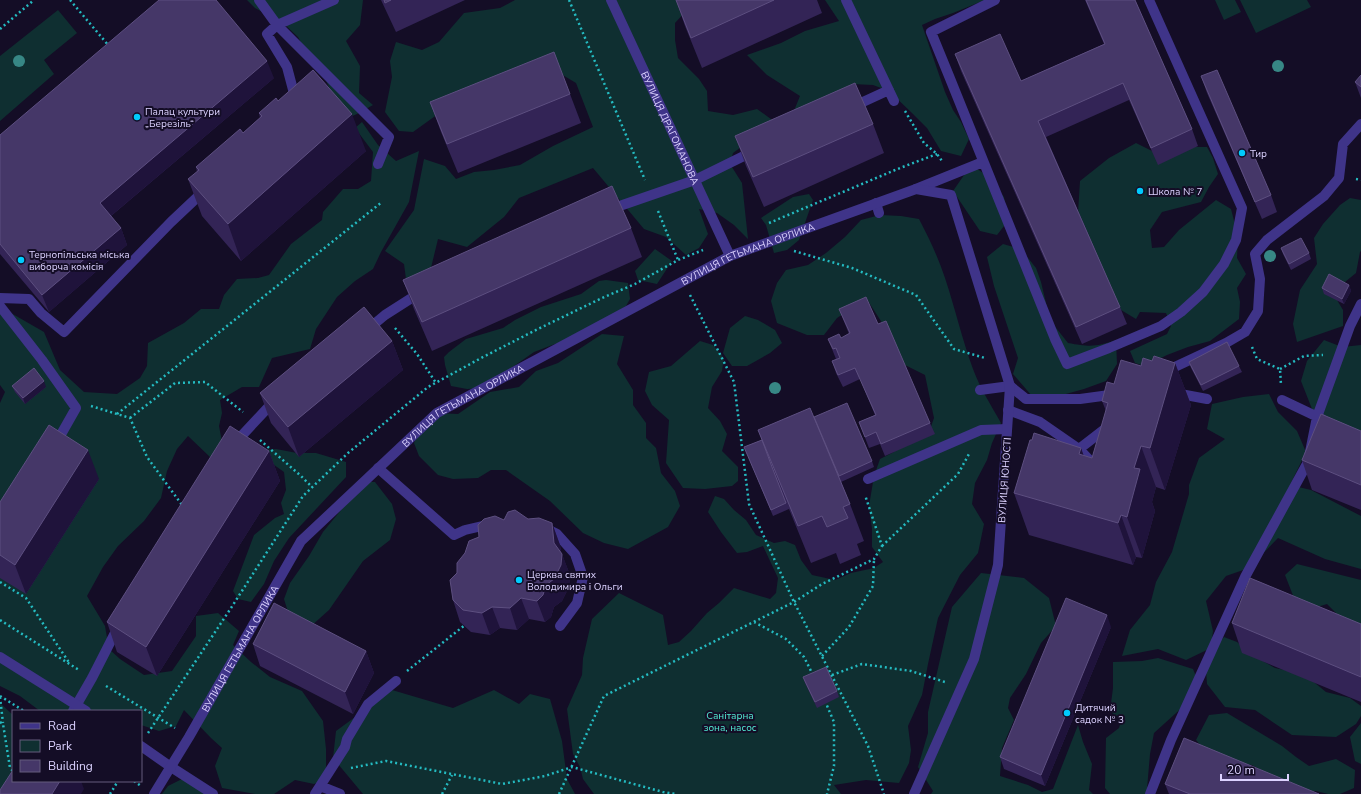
<svg xmlns="http://www.w3.org/2000/svg" width="1361" height="794" viewBox="0 0 1361 794" font-family="'Nunito Sans',sans-serif">
  <rect width="100%" height="100%" fill="#140d26"/>
  <path fill="#0f2f31" d="M 247,0 L 363,0 L 360,25 L 346,41 L 360,66 L 359,93 L 373,105 L 357,114 L 339,122 L 335,101 L 317,60 L 306,52 L 298,37 L 283,23 L 255,8 Z
    M 515,0 L 709,0 L 687,10 L 675,23 L 675,40 L 678,58 L 699,79 L 707,91 L 708,111 L 733,115 L 757,109 L 775,122 L 733,153 L 730,164 L 742,183 L 748,239 L 734,225 L 717,213 L 699,209 L 708,234 L 699,248 L 686,255 L 666,237 L 644,229 L 593,168 L 519,198 L 504,217 L 467,247 L 438,239 L 430,272 L 406,279 L 404,264 L 385,251 L 414,210 L 424,159 L 445,166 L 456,179 L 474,172 L 494,170 L 520,165 L 553,146 L 593,127 L 576,83 L 561,74 L 438,114 L 413,132 L 399,131 L 385,112 L 392,77 L 390,61 L 396,42 L 422,50 L 439,42 L 464,13 L 500,8 Z
    M 825,0 L 985,0 L 953,13 L 935,19 L 922,25 L 945,92 L 953,110 L 961,122 L 969,139 L 961,156 L 941,151 L 927,128 L 913,114 L 889,91 L 873,85 L 852,84 L 791,118 L 800,96 L 767,75 L 747,55 L 781,43 L 805,31 L 839,21 Z
    M 1215,0 L 1235,0 L 1241,12 L 1224,20 Z
    M 1240,0 L 1307,0 L 1311,7 L 1256,33 Z
    M 58,10 L 77,33 L 44,60 L 54,74 L 0,121 L 0,56 Z
    M 362,122 L 378,145 L 396,161 L 419,151 L 409,202 L 381,252 L 373,269 L 355,281 L 337,297 L 316,329 L 310,349 L 272,358 L 259,387 L 242,387 L 220,400 L 222,413 L 219,426 L 223,447 L 210,457 L 188,436 L 177,449 L 167,471 L 161,498 L 144,521 L 118,546 L 103,567 L 87,596 L 105,626 L 109,649 L 120,659 L 144,675 L 172,671 L 196,636 L 196,616 L 218,613 L 239,631 L 233,645 L 251,662 L 270,677 L 302,691 L 323,721 L 326,749 L 326,779 L 314,784 L 295,780 L 274,794 L 255,794 L 222,788 L 215,766 L 222,748 L 211,738 L 184,710 L 176,726 L 159,731 L 141,725 L 141,711 L 40,711 L 20,696 L 0,686 L 0,403 L 5,392 L 0,385 L 0,309 L 4,309 L 44,332 L 60,370 L 84,392 L 117,394 L 140,378 L 147,366 L 148,343 L 184,323 L 201,309 L 219,309 L 224,295 L 237,279 L 258,278 L 269,275 L 291,244 L 322,220 L 323,212 L 343,189 L 358,189 L 371,181 L 373,152 L 355,128 Z
    M 1136,143 L 1164,157 L 1188,147 L 1207,147 L 1213,158 L 1218,174 L 1209,187 L 1201,202 L 1162,212 L 1150,230 L 1152,248 L 1164,247 L 1179,230 L 1216,200 L 1231,209 L 1238,236 L 1237,258 L 1246,274 L 1237,288 L 1240,302 L 1239,319 L 1210,341 L 1188,347 L 1167,355 L 1145,366 L 1135,363 L 1130,351 L 1167,334 L 1171,326 L 1166,313 L 1140,312 L 1136,319 L 1116,307 L 1078,213 L 1080,181 L 1109,158 Z
    M 971,165 L 988,176 L 1004,197 L 1008,221 L 997,235 L 980,231 L 953,191 Z
    M 809,194 L 813,200 L 799,240 L 787,250 L 774,253 L 766,225 L 761,218 L 793,197 Z
    M 1350,198 L 1361,200 L 1361,251 L 1360,252 L 1356,273 L 1345,282 L 1337,300 L 1343,310 L 1343,326 L 1297,342 L 1293,324 L 1300,290 L 1317,264 L 1314,238 L 1323,224 L 1340,205 Z
    M 880,215 L 901,216 L 919,219 C 929,238 938,257 945,278 C 955,308 962,339 973,369 C 980,388 991,405 1001,423 L 992,443 L 987,460 L 975,483 L 972,504 L 984,524 L 978,553 L 960,575 L 938,618 L 928,664 L 922,695 L 908,726 L 911,750 L 909,763 L 899,783 L 866,780 L 834,785 L 841,794 L 594,794 L 583,779 L 580,767 L 573,754 L 567,709 L 582,675 L 583,658 L 592,619 L 619,593 L 663,615 L 668,645 L 679,642 L 691,631 L 707,613 L 719,603 L 734,588 L 770,599 L 776,593 L 778,578 L 763,546 L 747,552 L 737,553 L 721,532 L 708,512 L 715,496 L 724,499 L 734,510 L 746,520 L 756,535 L 774,543 L 785,541 L 795,545 L 801,560 L 812,575 L 835,580 L 851,573 L 874,568 L 883,562 L 872,547 L 872,529 L 869,506 L 874,476 L 880,459 L 894,452 L 899,443 L 929,432 L 934,418 L 925,375 L 901,363 L 888,332 L 868,301 L 852,308 L 837,318 L 824,335 L 807,335 L 777,323 L 771,301 L 777,283 L 786,270 L 808,265 L 826,253 L 845,237 L 861,220 Z
    M 1003,244 L 1021,249 L 1036,268 L 1041,282 L 1047,307 L 1053,324 L 1068,343 C 1090,347 1096,347 1116,340 L 1117,364 L 1106,381 L 1084,389 L 1055,397 L 1032,396 L 1013,374 L 1018,358 L 994,286 L 987,257 Z
    M 655,249 L 672,261 L 657,284 L 638,280 L 635,271 Z
    M 606,280 L 628,283 L 630,299 L 626,306 L 577,339 L 555,344 L 534,352 L 483,388 L 467,389 L 451,386 L 445,365 L 444,357 L 449,352 L 466,339 L 503,328 L 515,320 L 541,307 L 581,294 L 599,281 Z
    M 745,316 L 758,320 L 775,330 L 782,343 L 770,353 L 747,366 L 732,366 L 723,353 L 730,328 Z
    M 602,334 L 624,336 L 617,364 L 633,390 L 633,405 L 646,423 L 646,438 L 656,448 L 661,473 L 675,491 L 680,506 L 668,527 L 628,549 L 604,543 L 583,533 L 550,501 L 506,470 L 491,470 L 478,478 L 453,479 L 438,475 L 419,456 L 414,443 L 417,436 L 437,413 L 458,414 L 490,392 L 519,387 L 536,371 L 558,363 Z
    M 1324,340 L 1342,347 L 1361,345 L 1361,432 L 1327,432 L 1312,409 L 1301,381 L 1307,361 Z
    M 700,341 L 713,345 L 724,358 L 722,371 L 712,387 L 708,408 L 720,421 L 727,434 L 722,451 L 738,467 L 738,481 L 732,486 L 705,489 L 683,488 L 666,463 L 669,420 L 652,405 L 645,391 L 649,372 L 671,366 Z
    M 1269,394 L 1278,412 L 1297,431 L 1306,452 L 1290,485 L 1311,490 L 1361,516 L 1361,569 L 1325,559 L 1278,538 L 1249,568 L 1226,576 L 1206,601 L 1213,631 L 1211,648 L 1186,660 L 1158,649 L 1122,656 L 1130,630 L 1150,605 L 1156,582 L 1172,552 L 1189,494 L 1189,485 L 1199,458 L 1225,439 L 1207,429 L 1212,404 L 1243,397 Z
    M 276,449 L 297,453 L 316,453 L 346,462 L 346,477 L 289,538 L 274,561 L 264,584 L 251,602 L 238,599 L 233,591 L 254,535 L 275,518 L 284,514 L 281,503 L 286,490 L 284,472 L 270,462 L 264,450 Z
    M 364,482 L 375,482 L 392,504 L 396,519 L 390,540 L 363,561 L 329,610 L 310,627 L 289,615 L 284,599 L 290,583 L 309,556 L 323,532 Z
    M 1297,564 L 1361,580 L 1361,629 L 1349,626 L 1327,604 L 1304,611 L 1294,598 L 1285,575 Z
    M 981,573 L 1024,578 L 1049,598 L 1056,626 L 1041,643 L 1026,674 L 1010,698 L 1008,708 L 1014,720 L 1002,748 L 1000,776 L 1028,785 L 1042,792 L 1053,789 L 1078,725 L 1083,742 L 1092,764 L 1089,790 L 1093,794 L 931,794 L 933,791 L 918,767 L 928,733 L 928,712 L 952,607 Z
    M 1224,637 L 1237,642 L 1252,655 L 1275,668 L 1304,674 L 1326,692 L 1350,698 L 1361,706 L 1361,716 L 1356,724 L 1336,737 L 1292,735 L 1255,710 L 1225,707 L 1207,684 L 1205,657 Z
    M 1158,658 L 1193,669 L 1200,686 L 1186,704 L 1154,733 L 1150,754 L 1147,789 L 1151,794 L 1110,794 L 1105,788 L 1106,738 L 1119,728 L 1121,721 L 1110,711 L 1113,688 L 1113,662 L 1142,661 Z
    M 392,690 L 453,708 L 494,690 L 519,704 L 530,694 L 550,699 L 562,741 L 567,779 L 575,794 L 363,794 L 333,758 L 336,731 Z
    M 0,703 L 13,715 L 13,781 L 0,794 Z
    M 1227,713 L 1282,746 L 1296,757 L 1309,766 L 1336,759 L 1355,770 L 1354,788 L 1340,794 L 1328,794 L 1316,791 L 1302,793 L 1252,765 L 1214,761 L 1196,740 L 1209,715 Z
    M 1361,723 L 1361,764 L 1355,761 L 1350,737 Z
    M 182,779 L 209,794 L 162,794 L 168,786 Z"/>
  <g fill="none" stroke-linecap="round" stroke-linejoin="round">
    <path stroke="#24bbc1" stroke-width="2.5" stroke-dasharray="2 3" stroke-linecap="butt" d="M 70,0 L 109,46
      M 569,0 L 645,180
      M 0,29 L 34,0
      M 905,111 L 924,143 L 937,154 L 942,161
      M 1356,179 L 1361,180
      M 658,211 L 678,260
      M 769,223 L 900,168 L 937,154
      M 794,251 L 852,268 L 916,295 L 954,349 L 985,358
      M 690,295 L 734,382 L 749,504 L 794,602 L 868,746 L 884,794
      M 395,328 L 417,354 L 436,383
      M 1252,347 L 1257,359 L 1280,369 L 1281,385
      M 1280,369 L 1304,356 L 1323,355
      M 91,406 L 130,418 L 147,457 L 182,505
      M 117,414 L 382,202
      M 130,418 L 175,383 L 205,382 L 243,412
      M 260,440 L 301,476 L 312,487
      M 882,546 L 958,474 L 969,454
      M 0,582 L 26,598 L 70,664
      M 0,620 L 79,670
      M 754,622 L 786,639 L 804,657 L 813,675
      M 822,656 L 849,627 L 873,586 L 874,559
      M 407,671 L 465,625
      M 832,675 L 862,664 L 911,671 L 945,682
      M 106,686 L 175,728
      M 0,696 L 24,711
      M 0,697 L 3,723
      M 825,701 L 834,722 L 834,766 L 827,794
      M 0,722 L 3,724 L 10,768 L 13,771
      M 148,733 L 231,608 L 303,496 L 348,453 L 428,387 L 483,357 L 538,329 L 602,298 L 635,284 L 678,260 L 703,250
      M 351,768 L 386,761 L 502,784 L 545,776 L 572,767 L 663,792 L 676,794
      M 134,781 L 141,786
      M 110,794 L 118,781
      M 442,794 L 452,775
      M 559,794 L 604,696 L 794,602 L 822,584 L 874,559 L 882,546 L 865,495"/>
    <path stroke="#3f3489" stroke-width="10" d="M 259,0 L 277,25 L 389,137 L 378,164
      M 846,0 L 894,101
      M 995,0 L 931,32 L 949,76 L 1055,339 L 1067,364 L 1109,348 L 1161,326 L 1181,312 L 1203,292 L 1224,264 L 1236,240 L 1242,208 L 1149,0
      M 296,101 L 287,67 L 267,34 L 277,25 L 334,0
      M 852,107 L 889,90
      M 916,189 L 983,162
      M 876,203 L 879,213
      M 608,210 L 695,180 L 754,151
      M 0,298 L 29,299 L 41,313 L 64,332 L 171,222 L 206,189
      M 0,306 L 42,360 L 76,408 L 55,445
      M 367,330 L 385,315 L 421,292
      M 1164,372 L 1226,343 L 1245,332 L 1258,311 L 1260,279 L 1255,254 L 1267,240 L 1324,196 L 1339,178 L 1343,144 L 1361,124
      M 980,390 L 1010,386 L 1026,399 L 1080,399 L 1117,394
      M 1175,393 L 1207,399
      M 1282,400 L 1322,419
      M 1008,410 L 1040,422 L 1079,449 L 1094,465
      M 234,444 L 275,400
      M 1079,449 L 1110,425
      M 378,468 L 454,535 L 465,530 L 491,524
      M 868,479 L 981,430 L 1007,429
      M 543,527 L 557,534 L 575,554 L 583,577 L 577,603 L 560,626
      M 73,711 L 92,678 L 118,627
      M 171,767 L 213,794
      M 320,786 L 340,794
      M 315,794 L 345,747 L 347,739 L 368,704 L 396,681
      M 1150,794 L 1171,740 L 1245,577 L 1308,462 L 1317,417 L 1350,326 L 1361,304"/>
    <g stroke="#3f3489" stroke-width="10">
      <path id="s1" d="M 611,0 L 730,256"/>
      <path d="M 0,657 L 86,711"/>
      <path d="M 141,746 L 171,767"/>
      <path id="s2" d="M 154,794 L 189,737 L 301,541 L 437,413 L 730,256 L 916,189 L 951,195 L 1010,386 L 998,565 L 974,659 L 914,794"/>
    </g>
  </g>
  <g fill="#378785">
    <circle cx="19" cy="61" r="6"/>
    <circle cx="1278" cy="66" r="6"/>
    <circle cx="1270" cy="256" r="6"/>
    <circle cx="775" cy="388" r="6"/>
  </g>
  <path fill="#332456" d="M 381,0 L 465,0 L 396,32 Z
    M 676,0 L 817,0 L 822,13 L 702,68 L 685,26 Z
    M 1085,0 L 1135,0 L 1192,129 L 1198,146 L 1158,165 L 1129,100 L 1046,137 L 1120,307 L 1127,324 L 1082,344 L 961,71 L 955,54 L 1021,81 L 1104,44 Z
    M 1361,75 L 1361,98 L 1355,82 Z
    M 1201,76 L 1271,195 L 1277,212 L 1262,219 L 1207,93 Z
    M 274,78 L 111,216 L 121,228 L 127,245 L 49,312 L 0,254 L 0,135 Z
    M 570,94 L 581,123 L 458,173 L 441,132 L 430,102 Z
    M 278,101 L 366,151 L 241,261 L 202,216 L 188,179 L 197,172 L 196,167 L 243,133 L 260,118 L 259,113 Z
    M 873,124 L 884,153 L 764,207 L 746,166 L 735,136 Z
    M 631,228 L 642,257 L 432,351 L 414,309 L 403,280 Z
    M 1281,248 L 1309,253 L 1311,259 L 1291,270 L 1283,254 Z
    M 1349,285 L 1351,291 L 1344,304 L 1324,294 L 1322,288 Z
    M 839,309 L 878,324 L 930,423 L 935,434 L 885,456 L 880,444 L 869,448 L 859,422 L 875,415 L 860,379 L 843,387 L 836,373 L 832,361 L 836,359 L 828,339 L 841,338 L 849,334 Z
    M 392,341 L 403,370 L 299,457 L 271,423 L 260,393 Z
    M 1152,361 L 1175,363 L 1191,405 L 1165,490 L 1156,487 L 1152,502 L 1155,511 L 1142,558 L 1136,557 L 1133,565 L 1029,535 L 1014,493 L 1081,448 L 1083,455 L 1092,458 L 1106,411 L 1102,401 L 1114,384 L 1141,366 Z
    M 1189,362 L 1239,366 L 1242,372 L 1203,391 L 1191,368 Z
    M 12,386 L 46,387 L 25,404 L 15,392 Z
    M 814,417 L 872,461 L 874,467 L 841,482 L 850,504 L 864,541 L 857,544 L 861,555 L 840,564 L 836,553 L 811,563 L 789,509 L 773,516 L 744,447 L 762,440 L 758,430 Z
    M 1361,431 L 1361,510 L 1312,490 L 1302,460 Z
    M 269,451 L 280,481 L 157,676 L 117,652 L 107,622 Z
    M 99,479 L 26,594 L 0,578 L 0,502 Z
    M 528,519 L 552,523 L 560,545 L 561,552 L 570,575 L 569,587 L 562,601 L 554,607 L 551,617 L 545,622 L 529,619 L 517,630 L 500,628 L 490,635 L 471,632 L 460,622 L 453,600 L 457,573 L 479,537 L 504,520 Z
    M 1232,623 L 1361,624 L 1361,702 L 1242,653 Z
    M 1111,627 L 1045,786 L 1004,769 L 1000,757 Z
    M 253,644 L 366,651 L 374,673 L 353,714 L 260,666 Z
    M 803,677 L 837,691 L 839,697 L 817,708 L 805,683 Z
    M 1165,784 L 1319,794 L 1169,794 Z"/>
  <path fill="#1f133b" d="M 267,61 L 274,78 L 106,220 L 100,203 Z
    M 352,114 L 366,151 L 241,261 L 228,224 Z
    M 121,228 L 127,245 L 49,312 L 42,295 Z
    M 1349,285 L 1351,291 L 1344,304 L 1342,299 Z
    M 392,341 L 403,370 L 299,457 L 288,427 Z
    M 1175,363 L 1191,405 L 1165,490 L 1150,448 Z
    M 44,381 L 46,387 L 25,404 L 23,398 Z
    M 1141,446 L 1156,487 L 1152,502 L 1155,511 L 1142,558 L 1127,517 L 1134,468 Z
    M 1081,448 L 1096,490 L 1079,454 Z
    M 88,450 L 99,479 L 26,594 L 15,565 Z
    M 269,451 L 280,481 L 157,676 L 146,647 Z
    M 1121,515 L 1136,557 L 1133,565 L 1118,523 Z
    M 552,523 L 560,545 L 562,559 L 562,554 L 570,575 L 569,587 L 562,601 L 554,607 L 551,617 L 545,622 L 537,601 L 554,543 Z
    M 521,598 L 529,619 L 517,630 L 510,608 Z
    M 492,607 L 500,628 L 490,635 L 482,613 Z
    M 1107,615 L 1111,627 L 1045,786 L 1041,775 Z
    M 366,651 L 374,673 L 353,714 L 345,692 Z
    M 60,781 L 81,781 L 84,789 L 81,794 L 52,794 Z"/>
  <path fill="#453768" stroke="#5d4f80" d="M 159,0 L 216,0 L 267,61 L 100,203 L 121,228 L 42,295 L 0,244 L 0,135 Z
    M 384,0 L 391,0 L 385,3 Z
    M 676,0 L 774,0 L 691,38 Z
    M 1086,0 L 1135,0 L 1192,129 L 1151,148 L 1123,83 L 1038,121 L 1120,307 L 1076,327 L 955,54 L 1000,34 L 1021,81 L 1105,44 Z
    M 554,52 L 570,94 L 447,144 L 430,102 Z
    M 313,70 L 352,114 L 228,224 L 188,179 L 199,170 L 196,167 L 240,129 L 243,133 L 262,116 L 259,113 L 276,98 L 278,101 Z
    M 1217,70 L 1271,195 L 1255,202 L 1201,76 Z
    M 1361,75 L 1361,87 L 1355,82 Z
    M 855,83 L 873,124 L 753,177 L 735,136 Z
    M 612,186 L 631,228 L 422,322 L 403,280 Z
    M 1301,238 L 1309,253 L 1289,264 L 1281,248 Z
    M 1329,274 L 1349,285 L 1342,299 L 1322,288 Z
    M 866,297 L 878,324 L 886,321 L 930,423 L 881,444 L 876,432 L 865,437 L 859,422 L 876,415 L 855,368 L 838,375 L 832,361 L 840,358 L 836,348 L 833,349 L 828,339 L 839,334 L 841,338 L 850,333 L 839,309 Z
    M 364,307 L 392,341 L 288,427 L 260,393 Z
    M 1227,342 L 1239,366 L 1201,385 L 1189,362 Z
    M 1154,356 L 1175,363 L 1150,448 L 1141,446 L 1134,468 L 1140,469 L 1127,517 L 1121,515 L 1118,523 L 1014,493 L 1030,440 L 1032,440 L 1034,433 L 1081,448 L 1079,454 L 1092,458 L 1108,403 L 1102,401 L 1107,382 L 1114,384 L 1121,360 L 1141,366 L 1143,358 L 1152,361 Z
    M 34,368 L 44,381 L 23,398 L 12,386 Z
    M 847,403 L 872,461 L 839,476 L 814,417 Z
    M 810,408 L 850,504 L 843,507 L 848,518 L 827,527 L 822,516 L 798,526 L 758,430 Z
    M 1321,414 L 1361,431 L 1361,485 L 1302,460 Z
    M 49,425 L 88,450 L 15,565 L 0,555 L 0,502 Z
    M 230,426 L 269,451 L 146,647 L 107,622 Z
    M 762,440 L 772,467 L 786,503 L 771,510 L 744,447 Z
    M 515,510 L 528,519 L 539,518 L 552,523 L 554,543 L 562,554 L 561,565 L 554,579 L 546,585 L 543,595 L 537,601 L 521,598 L 510,608 L 492,607 L 482,613 L 463,610 L 453,600 L 450,580 L 457,573 L 457,563 L 465,553 L 469,541 L 479,537 L 478,525 L 484,519 L 495,516 L 504,520 L 508,512 Z
    M 1250,578 L 1361,624 L 1361,677 L 1232,623 Z
    M 1066,598 L 1107,615 L 1041,775 L 1000,757 Z
    M 274,603 L 366,651 L 345,692 L 253,644 Z
    M 826,667 L 837,691 L 815,702 L 803,677 Z
    M 1184,738 L 1319,794 L 1190,794 L 1165,784 Z
    M 13,770 L 13,781 L 60,781 L 52,794 L 0,794 L 0,790 Z"/>
  <g fill="#00cbfd" stroke="#140d26" stroke-width="1.5">
    <circle cx="137" cy="117" r="4"/>
    <circle cx="1242" cy="153" r="4"/>
    <circle cx="1140" cy="191" r="4"/>
    <circle cx="21" cy="260" r="4"/>
    <circle cx="519" cy="580" r="4"/>
    <circle cx="1067" cy="713" r="4"/>
  </g>
  <g text-anchor="middle" stroke-width="4" stroke-linejoin="round" paint-order="stroke">
    <g font-size="10" fill="#dcd2ff" stroke="#140d26" text-anchor="start">
      <text x="145" y="115">Палац культури<tspan x="145" dy="12">„Березіль“</tspan></text>
      <text x="1250" y="157">Тир</text>
      <text x="1148" y="195">Школа № 7</text>
      <text x="29" y="258">Тернопільська міська<tspan x="29" dy="12">виборча комісія</tspan></text>
      <text x="527" y="578">Церква святих<tspan x="527" dy="12">Володимира і Ольги</tspan></text>
      <text x="1075" y="711">Дитячий<tspan x="1075" dy="12">садок № 3</tspan></text>
    </g>
    <g font-size="10" fill="#dcd2ff" stroke="#140d26">
      <text dy="4" stroke="none"><textPath href="#s1" startOffset="141">ВУЛИЦЯ ДРАГОМАНОВА</textPath></text>
      <text dy="4" stroke="none"><textPath href="#s2" startOffset="829">ВУЛИЦЯ ГЕТЬМАНА ОРЛИКА</textPath></text>
      <text dy="4" stroke="none"><textPath href="#s2" startOffset="505">ВУЛИЦЯ ГЕТЬМАНА ОРЛИКА</textPath></text>
      <text transform="translate(1004 480) rotate(-86)" y="4">ВУЛИЦЯ ЮНОСТІ</text>
      <text dy="4" stroke="none"><textPath href="#s2" startOffset="169">ВУЛИЦЯ ГЕТЬМАНА ОРЛИКА</textPath></text>
    </g>
    <g font-size="10" fill="#53ead3" stroke="#140d26">
      <text x="730" y="719">Санітарна<tspan x="730" dy="12">зона, насос</tspan></text>
    </g>
  </g>
  <rect x="12" y="710" width="130" height="72" fill="#140d26" stroke="#645c7d"/>
  <rect x="20" y="723" width="20" height="6" fill="#3f3489" stroke="#645c7d"/>
  <text x="48" y="730" font-size="12" fill="#dcd2ff">Road</text>
  <rect x="20" y="740" width="20" height="12" fill="#0f2f31" stroke="#645c7d"/>
  <text x="48" y="750" font-size="12" fill="#dcd2ff">Park</text>
  <rect x="20" y="760" width="20" height="12" fill="#453768" stroke="#645c7d"/>
  <text x="48" y="770" font-size="12" fill="#dcd2ff">Building</text>
  <path d="M1221 774v6h67v-6" fill="none" stroke="#dcd2ff" stroke-width="2"/>
  <text x="1227" y="774" font-size="12" fill="#dcd2ff" stroke="#140d26" stroke-width="3" paint-order="stroke">20 m</text>
</svg>
